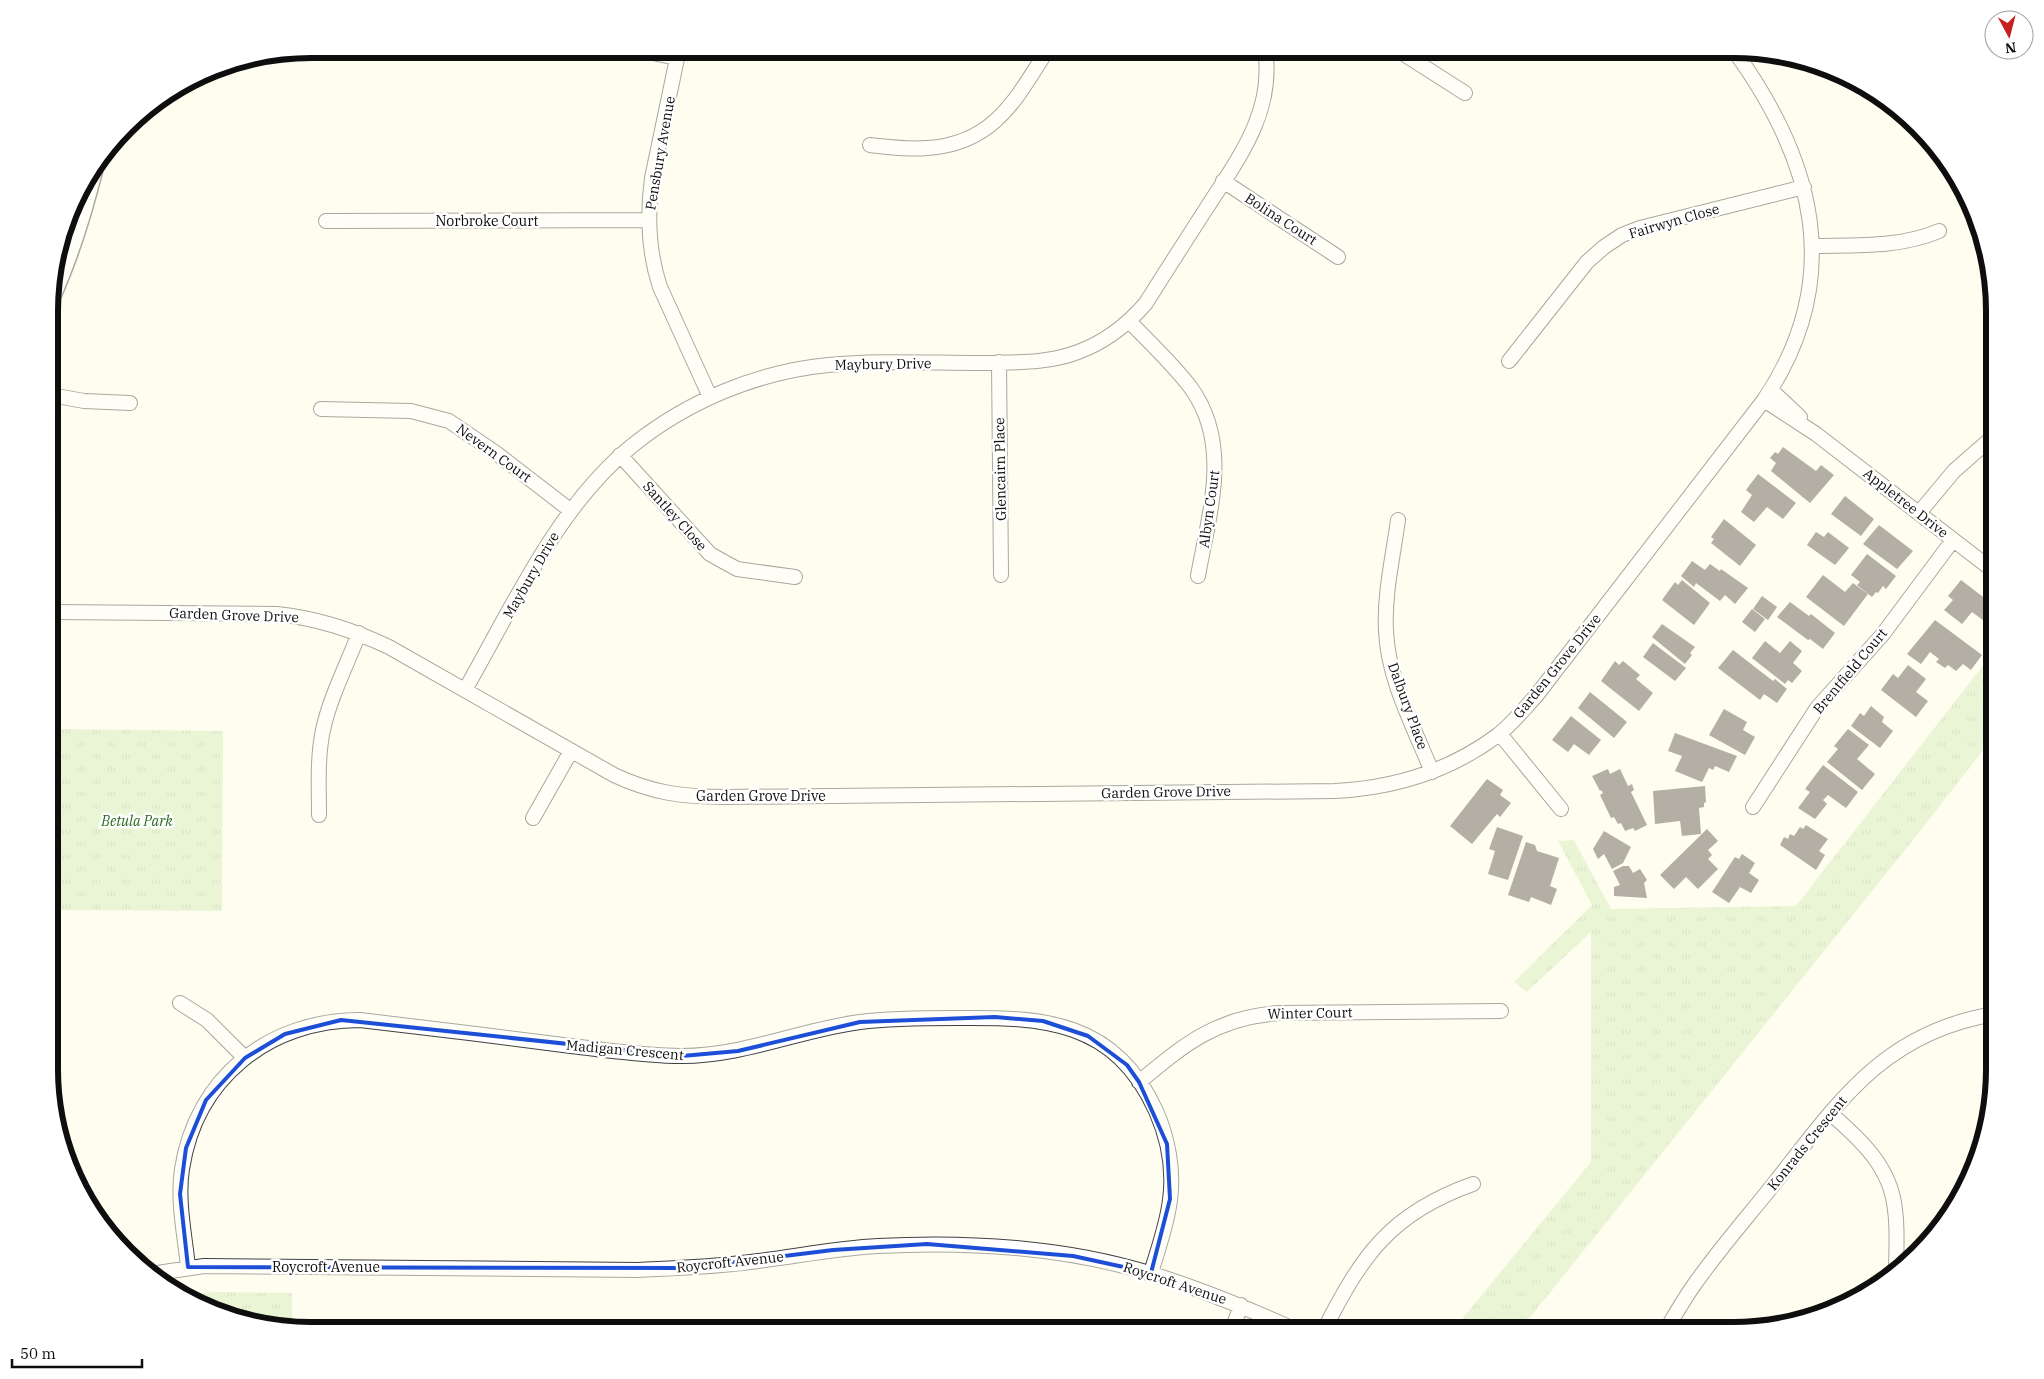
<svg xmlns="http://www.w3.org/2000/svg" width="2044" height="1379" viewBox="0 0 2044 1379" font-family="'IBM Plex Serif',serif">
  <defs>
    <pattern id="grass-tufts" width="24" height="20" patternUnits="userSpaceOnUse" patternTransform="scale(1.25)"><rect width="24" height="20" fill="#cfecb6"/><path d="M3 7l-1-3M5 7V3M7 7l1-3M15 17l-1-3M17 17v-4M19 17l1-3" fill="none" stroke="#b1c99b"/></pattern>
  </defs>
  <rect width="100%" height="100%" fill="#fffdef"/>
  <path fill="url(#grass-tufts)" d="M 1995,650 L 1995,735 L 1917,835 L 1520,1330 L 1453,1330 L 1591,1162 L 1591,932 L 1527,992 L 1514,982 L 1592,905 L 1558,841 L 1574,840 L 1611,909 L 1796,906 Z
    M 51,729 L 223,731 L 222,911 L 51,910 Z
    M 215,1292 L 292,1293 L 292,1327 L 227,1316 L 183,1295 Z"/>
  <path fill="#57504a" d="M 1783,447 L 1816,471 L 1821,465 L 1834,475 L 1810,503 L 1771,471 L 1776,463 L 1770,458 L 1775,452 L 1778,454 Z
    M 1758,474 L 1796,503 L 1783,519 L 1767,507 L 1754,522 L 1741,512 L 1752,495 L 1746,490 Z
    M 1845,496 L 1874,519 L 1861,536 L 1831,514 Z
    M 1724,519 L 1756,545 L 1740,566 L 1711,543 L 1714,539 L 1711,537 Z
    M 1879,525 L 1913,551 L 1897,569 L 1863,544 Z
    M 1816,532 L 1824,537 L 1828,532 L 1849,548 L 1835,565 L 1807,545 Z
    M 1867,554 L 1896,576 L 1886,589 L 1883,586 L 1878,593 L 1876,592 L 1872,597 L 1857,585 L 1860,582 L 1851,575 Z
    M 1692,561 L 1705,570 L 1710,564 L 1720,571 L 1721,569 L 1748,588 L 1735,604 L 1725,595 L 1720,601 L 1696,583 L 1694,587 L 1681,576 Z
    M 1823,575 L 1845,592 L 1853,583 L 1868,594 L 1844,626 L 1806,597 Z
    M 1682,580 L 1710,603 L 1694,625 L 1662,600 L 1675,582 L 1678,585 Z
    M 1961,580 L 1995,606 L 1995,629 L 1972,612 L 1962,624 L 1944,610 L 1953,600 L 1948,596 Z
    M 1762,596 L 1777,607 L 1768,620 L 1753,609 Z
    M 1790,602 L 1809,616 L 1811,614 L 1835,633 L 1823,649 L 1810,639 L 1808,640 L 1777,617 Z
    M 1752,609 L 1765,619 L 1755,632 L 1742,622 Z
    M 1935,620 L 1982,655 L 1971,670 L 1963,664 L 1956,671 L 1948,665 L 1945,668 L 1936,662 L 1939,659 L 1930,652 L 1921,664 L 1907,654 Z
    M 1662,624 L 1695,647 L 1690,653 L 1692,655 L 1685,664 L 1652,637 Z
    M 1765,641 L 1780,653 L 1790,641 L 1802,651 L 1793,663 L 1802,671 L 1792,683 L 1788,680 L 1785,684 L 1752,658 Z
    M 1653,643 L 1686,668 L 1675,681 L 1643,657 Z
    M 1733,650 L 1773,681 L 1775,679 L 1787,689 L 1777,703 L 1764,694 L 1760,700 L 1718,668 Z
    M 1615,661 L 1619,665 L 1623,661 L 1640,675 L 1636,679 L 1653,693 L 1639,711 L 1601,681 Z
    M 1908,665 L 1926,679 L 1916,692 L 1928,701 L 1916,717 L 1881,690 L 1893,674 L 1898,678 Z
    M 1590,692 L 1627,722 L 1614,738 L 1578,708 Z
    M 1871,706 L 1884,717 L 1882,722 L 1893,731 L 1880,748 L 1851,726 L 1860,713 L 1864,716 Z
    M 1724,709 L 1747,722 L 1743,730 L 1755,737 L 1745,755 L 1709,735 Z
    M 1571,716 L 1601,740 L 1589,755 L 1574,744 L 1568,752 L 1552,740 Z
    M 1848,729 L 1869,745 L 1857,759 L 1875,774 L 1862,790 L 1827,762 L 1838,749 L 1834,746 Z
    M 1675,733 L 1737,756 L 1729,772 L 1715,766 L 1713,770 L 1709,768 L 1702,782 L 1675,771 L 1682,756 L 1668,751 Z
    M 1823,765 L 1858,792 L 1846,808 L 1828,795 L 1823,800 L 1827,804 L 1815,819 L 1798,808 L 1810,792 L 1805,789 Z
    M 1608,769 L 1610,774 L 1620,769 L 1628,786 L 1632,784 L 1634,790 L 1631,792 L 1647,825 L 1635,831 L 1633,828 L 1625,831 L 1621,823 L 1618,824 L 1614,817 L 1611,818 L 1600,795 L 1603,793 L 1601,790 L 1600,791 L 1592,776 Z
    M 1487,779 L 1503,790 L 1500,795 L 1511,803 L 1500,817 L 1497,814 L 1472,844 L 1450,826 Z
    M 1705,786 L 1706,802 L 1704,803 L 1704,807 L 1699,808 L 1701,834 L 1682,836 L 1680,821 L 1655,824 L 1653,791 Z
    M 1806,825 L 1828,839 L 1819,851 L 1825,855 L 1816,870 L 1780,845 L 1784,837 L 1788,839 L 1790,834 L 1794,836 L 1800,827 L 1803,829 Z
    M 1497,827 L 1523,836 L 1508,880 L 1488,874 L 1495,851 L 1489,849 Z
    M 1707,829 L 1718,841 L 1708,850 L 1712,855 L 1708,859 L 1718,869 L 1698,889 L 1686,877 L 1674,889 L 1660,875 Z
    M 1604,831 L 1631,847 L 1623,863 L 1612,869 L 1604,854 L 1598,859 L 1593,849 Z
    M 1526,842 L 1535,845 L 1537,851 L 1559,858 L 1550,886 L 1557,889 L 1551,905 L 1531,897 L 1529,902 L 1508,895 Z
    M 1742,854 L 1755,863 L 1749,873 L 1759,880 L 1751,893 L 1740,887 L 1729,903 L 1712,892 L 1735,857 L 1739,859 Z
    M 1623,866 L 1629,866 L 1633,873 L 1640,869 L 1647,880 L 1644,883 L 1647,898 L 1614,896 L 1614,887 L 1620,885 L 1613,871 Z"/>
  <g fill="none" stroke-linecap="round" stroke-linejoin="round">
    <g stroke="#414141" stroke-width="16">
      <path id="minor" d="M 633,49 L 677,58
        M 679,49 L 652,178 C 647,215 648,251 660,287 L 710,397
        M 1396,49 L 1465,93
        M 1740,59 L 1754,52
        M 870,145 C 889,147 909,150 927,148 C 994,144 1016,99 1048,49
        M 1223,181 L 1338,257
        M 326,221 L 649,220
        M 1813,246 C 1855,245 1899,248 1939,231
        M 1129,321 C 1150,343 1173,364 1191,388 C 1232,445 1209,513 1198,576
        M 1509,361 L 1587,262 L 1604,247 L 1622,235 L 1640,228 L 1804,187
        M 999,362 L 1001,575
        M 1771,390 L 1800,417
        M 51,395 L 84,401 L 130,403
        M 1764,400 L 1816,434 L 1995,572
        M 321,409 L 411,411 L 449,421 L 496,453 L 570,510
        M 620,455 L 710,554 L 737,569 L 795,577
        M 1919,513 L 1954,471 L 1995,435
        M 1398,520 C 1393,557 1384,594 1386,631 C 1388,680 1414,727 1432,772
        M 51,612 L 277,614 C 317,618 353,630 389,647 L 614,775 C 652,793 683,797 725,797 L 1335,791 C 1395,788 1450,771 1498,735 C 1512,724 1524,709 1536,696 L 1764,400 C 1846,278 1814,160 1733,49
        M 465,690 C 512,608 558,505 633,445 C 688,401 757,372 828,365 C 878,360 930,363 981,363 C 1014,362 1047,364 1078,352 C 1105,342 1128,324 1146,303 C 1166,271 1186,240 1206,209 C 1238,159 1275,112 1265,49
        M 1500,734 L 1561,809
        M 1753,807 L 1817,708 L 1883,634 L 1953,540
        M 319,815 C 319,787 317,758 323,730 C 330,697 347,665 359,633
        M 533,818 L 571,751
        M 180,1003 L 207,1020 L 245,1058
        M 1139,1082 C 1186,1043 1216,1018 1279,1013 L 1501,1011
        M 1830,1113 C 1861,1140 1891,1167 1895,1210 C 1898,1231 1896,1252 1896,1273
        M 188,1267 C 185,1236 177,1201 182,1169 C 196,1078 269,1020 360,1020 C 430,1028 501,1037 571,1046 C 607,1050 645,1056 682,1056 C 744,1056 799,1030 860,1022 C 892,1018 924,1018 956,1018 C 1043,1017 1115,1020 1156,1111 C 1168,1138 1174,1170 1170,1200 C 1167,1225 1158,1249 1151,1273
        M 151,1274 L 204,1266 L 638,1270 C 678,1268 718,1267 758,1261 C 798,1256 838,1248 878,1246 C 967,1241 1066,1247 1152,1274 C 1201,1289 1249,1309 1296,1330
        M 1232,1330 L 1241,1305
        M 1324,1330 C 1362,1255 1391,1213 1473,1184
        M 1666,1330 C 1675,1315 1684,1299 1694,1285 C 1717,1252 1744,1221 1769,1190 C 1835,1107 1881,1032 1995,1014"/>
    </g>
    <g stroke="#414141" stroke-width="19">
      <path id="tertiary" d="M 51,299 C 70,257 83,215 94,171"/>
    </g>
    <use href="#minor" stroke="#fff" stroke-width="14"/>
    <use href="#tertiary" stroke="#fff" stroke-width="16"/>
  </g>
  <path d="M0 0H2044V1379H0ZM 995,1017 L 1043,1021 L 1088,1036 L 1127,1065 L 1139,1082 L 1167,1144 L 1170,1199 L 1151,1273 L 1073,1256 L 927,1244 L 833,1250 L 688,1268 L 188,1267 L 180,1194 L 186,1148 L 206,1100 L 245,1058 L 285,1034 L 341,1020 L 682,1056 L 738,1051 L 860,1022 Z" fill="#fffdef" fill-opacity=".55" fill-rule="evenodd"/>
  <path fill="none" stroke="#1d4ed8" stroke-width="4" stroke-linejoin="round" d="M 995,1017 L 1043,1021 L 1088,1036 L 1127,1065 L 1139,1082 L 1167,1144 L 1170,1199 L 1151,1273 L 1073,1256 L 927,1244 L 833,1250 L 688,1268 L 188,1267 L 180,1194 L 186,1148 L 206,1100 L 245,1058 L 285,1034 L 341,1020 L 682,1056 L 738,1051 L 860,1022 Z"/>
  <g text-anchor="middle" stroke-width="5" stroke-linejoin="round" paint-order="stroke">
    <g font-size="14" fill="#0e0e0e" stroke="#fff">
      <text transform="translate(660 153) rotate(-80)" y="5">Pensbury Avenue</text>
      <text transform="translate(1281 219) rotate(33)" y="5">Bolina Court</text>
      <text x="487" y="226">Norbroke Court</text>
      <text transform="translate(1674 221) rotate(-16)" y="5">Fairwyn Close</text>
      <text transform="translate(883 364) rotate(-1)" y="5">Maybury Drive</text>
      <text transform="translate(494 453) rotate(36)" y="5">Nevern Court</text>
      <text transform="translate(1000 469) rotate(-91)" y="5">Glencairn Place</text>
      <text transform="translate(1906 503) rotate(38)" y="5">Appletree Drive</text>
      <text transform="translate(1209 509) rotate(-82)" y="5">Albyn Court</text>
      <text transform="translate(675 516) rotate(48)" y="5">Santley Close</text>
      <text transform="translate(531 575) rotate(-60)" y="5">Maybury Drive</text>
      <text transform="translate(234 615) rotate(2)" y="5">Garden Grove Drive</text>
      <text transform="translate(1557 666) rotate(-51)" y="5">Garden Grove Drive</text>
      <text transform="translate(1850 671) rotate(-50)" y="5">Brentfield Court</text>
      <text transform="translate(1408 706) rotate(70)" y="5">Dalbury Place</text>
      <text transform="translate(1166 792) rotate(-1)" y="5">Garden Grove Drive</text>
      <text x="761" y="801">Garden Grove Drive</text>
      <text transform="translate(1310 1013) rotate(-1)" y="5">Winter Court</text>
      <text transform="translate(625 1050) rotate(5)" y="5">Madigan Crescent</text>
      <text transform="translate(1807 1143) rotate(-51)" y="5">Konrads Crescent</text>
      <text transform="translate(730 1262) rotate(-6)" y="5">Roycroft Avenue</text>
      <text x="326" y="1272">Roycroft Avenue</text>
      <text transform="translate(1175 1283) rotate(18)" y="5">Roycroft Avenue</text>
    </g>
    <g font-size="14" font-style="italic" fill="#266a1a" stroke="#fff">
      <text x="137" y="826">Betula Park</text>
    </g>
  </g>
  <path d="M0 0H2044V1379H0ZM311 58H1733A253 253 0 0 1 1986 311V1069A253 253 0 0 1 1733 1322H311A253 253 0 0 1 58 1069V311A253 253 0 0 1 311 58Z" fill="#fff" fill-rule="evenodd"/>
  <path fill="none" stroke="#0e0e0e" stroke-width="6" d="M311 58H1733A253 253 0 0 1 1986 311V1069A253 253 0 0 1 1733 1322H311A253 253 0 0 1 58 1069V311A253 253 0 0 1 311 58Z"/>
  <g transform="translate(2009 35) rotate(173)"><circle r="24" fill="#ffffff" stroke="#9f9f9f"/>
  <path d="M0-4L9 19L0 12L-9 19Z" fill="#c61f1e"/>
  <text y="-8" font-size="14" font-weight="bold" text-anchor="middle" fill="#0e0e0e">N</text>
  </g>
  <path d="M12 1359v8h130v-8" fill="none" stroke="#0e0e0e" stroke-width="2.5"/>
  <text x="20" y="1359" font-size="15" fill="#0e0e0e" stroke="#ffffff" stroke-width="4" paint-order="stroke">50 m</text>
</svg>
